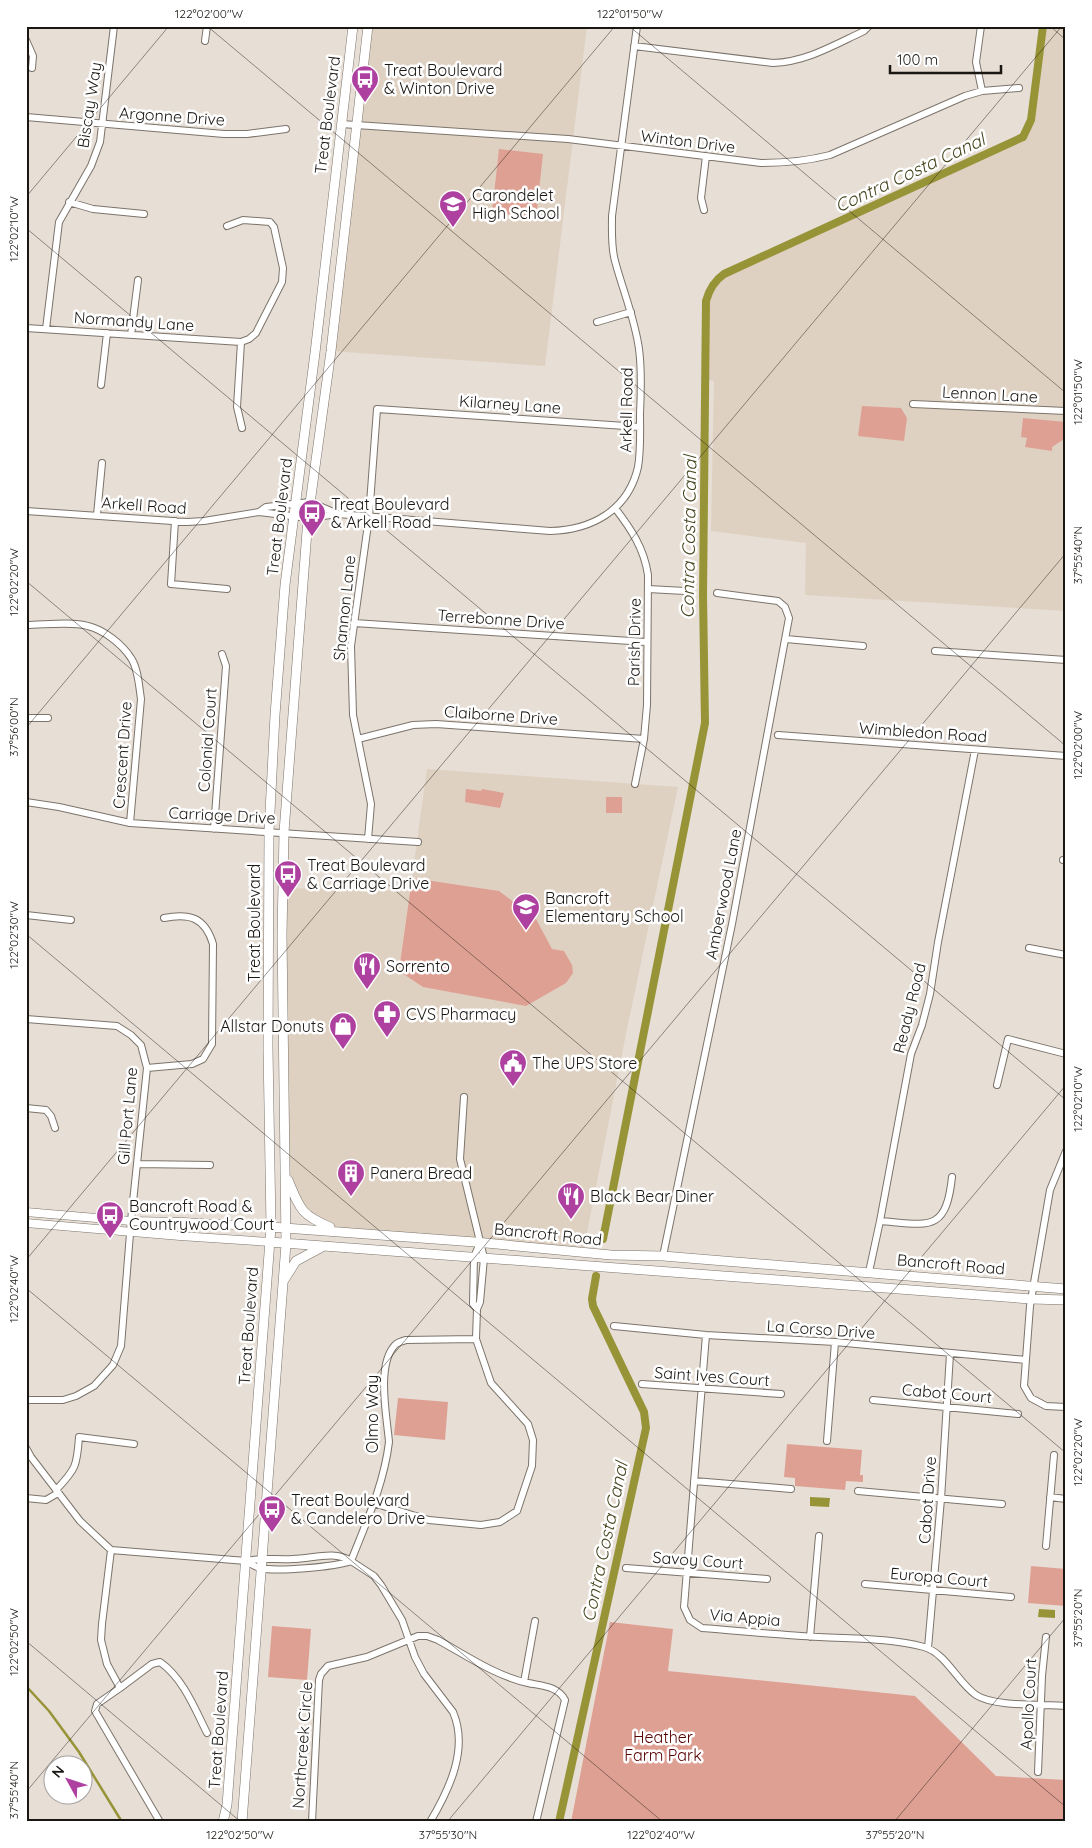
<svg xmlns="http://www.w3.org/2000/svg" width="1092" height="1848" viewBox="0 0 1092 1848" font-family="Quicksand,sans-serif">
  <rect width="100%" height="100%" fill="#e7ded5"/>
  <path fill="#dfd1c2" d="M 368,26 L 587,26 L 545,366 L 331,351 Z
    M 1046,26 L 1066,26 L 1066,611 L 805,595 L 806,543 L 711,531 L 714,381 L 708,380 L 708,302 L 711,291 L 724,275 L 1024,140 L 1034,121 Z
    M 427,769 L 678,787 L 627,1029 L 583,1253 L 340,1231 L 312,1220 L 286,1174 L 283,888 L 410,891 Z"/>
  <path fill="#dfa094" d="M 499,149 L 543,154 L 536,218 L 492,212 Z
    M 862,406 L 901,408 L 907,418 L 904,441 L 858,436 Z
    M 1023,418 L 1066,422 L 1066,438 L 1052,447 L 1052,451 L 1025,447 L 1027,438 L 1021,437 Z
    M 466,789 L 481,791 L 482,789 L 504,793 L 500,808 L 465,802 Z
    M 606,797 L 622,797 L 622,813 L 606,813 Z
    M 412,878 L 499,891 L 536,919 L 552,949 L 564,951 L 572,965 L 573,973 L 566,983 L 526,1006 L 423,987 L 399,971 Z
    M 398,1398 L 448,1402 L 445,1440 L 394,1435 Z
    M 787,1444 L 862,1450 L 860,1475 L 863,1475 L 863,1482 L 846,1481 L 845,1490 L 795,1486 L 795,1478 L 784,1477 Z
    M 1031,1566 L 1066,1569 L 1066,1606 L 1028,1603 Z
    M 610,1622 L 673,1629 L 668,1671 L 915,1696 L 996,1776 L 1066,1780 L 1066,1822 L 571,1822 Z
    M 272,1626 L 311,1629 L 307,1680 L 268,1677 Z"/>
  <path fill="#979438" d="M 810,1497 L 830,1498 L 829,1507 L 810,1506 Z
    M 1039,1609 L 1055,1610 L 1055,1618 L 1038,1617 Z"/>
  <g fill="none" stroke-linecap="round" stroke-linejoin="round">
    <path stroke="#979438" stroke-width="2.5" d="M 26,1686 L 49,1711 L 79,1752 L 122,1822"/>
    <path stroke="#979438" stroke-width="8" d="M 603,1239 L 705,723 L 703,595 L 706,301 C 709,290 714,281 724,274 L 1023,137 L 1031,120 L 1043,26
      M 559,1822 L 646,1428 L 644,1412 L 593,1306 L 592,1299 L 596,1276"/>
    <g stroke="#7c746b" stroke-width="8">
      <path id="minor" d="M 981,26 L 976,62 L 982,91
        M 26,40 L 33,56 L 32,68
        M 205,41 L 207,26
        M 634,46 L 773,63 C 806,62 834,45 864,31 L 869,26
        M 26,117 L 224,134 L 247,134 L 286,129
        M 341,124 L 568,139 L 761,163 C 785,163 807,161 830,155 L 965,96 L 982,91 L 1019,88
        M 69,202 L 93,209 L 144,214
        M 704,210 L 701,198 L 706,156
        M 597,322 L 631,312
        M 26,328 L 241,342 L 249,339 L 256,333 L 282,282 L 283,268 L 274,227 L 270,222 L 243,220 L 227,226
        M 46,329 L 59,222 L 91,166 L 100,142 L 114,26
        M 131,335 L 138,280
        M 241,342 L 237,407 L 242,428
        M 101,385 L 107,333
        M 913,404 L 1066,411
        M 615,508 C 631,529 644,548 648,575 L 647,705 L 644,739 L 635,784
        M 26,511 L 187,522 L 204,521 L 259,512
        M 338,514 L 310,502 L 266,507 L 259,512 L 308,518 L 338,514 L 550,531 C 591,530 628,511 638,467 C 641,450 640,432 640,414 C 641,393 642,371 639,349 C 635,319 623,291 615,261 C 611,247 612,231 612,216 L 637,26
        M 97,515 L 102,463
        M 175,521 L 171,584 L 227,589
        M 648,589 L 685,591
        M 354,623 L 646,642
        M 26,625 C 44,625 71,621 88,626 C 104,630 122,644 131,658 C 138,668 139,686 141,699 L 130,823
        M 786,639 L 863,646
        M 935,651 L 1066,660
        M 26,718 L 48,718
        M 778,735 L 1066,756
        M 358,739 L 413,725 L 436,724 L 644,739
        M 26,802 L 59,807 L 130,823 L 418,842
        M 214,829 L 226,666 L 222,654
        M 368,839 L 371,804 L 353,715 L 351,646 L 369,517 L 377,409 L 640,427
        M 1063,860 L 1066,860
        M 26,915 L 71,920
        M 1029,948 L 1066,955
        M 26,1019 L 117,1026 L 131,1035 L 141,1045 L 147,1068 L 131,1221 L 121,1346 L 113,1365 L 94,1386 L 76,1396 L 63,1400 L 26,1400
        M 147,1068 L 192,1064 L 203,1059 L 212,1044 L 213,944 C 205,917 189,913 164,918
        M 997,1085 L 1008,1039 L 1066,1054
        M 464,1097 L 460,1159 L 484,1258 L 480,1302 L 477,1309 L 473,1304 L 474,1257 L 480,1243
        M 26,1108 L 46,1110 L 51,1116 L 55,1128
        M 1066,1151 L 1050,1190 L 1030,1306 L 1024,1386 L 1031,1398 L 1046,1406 L 1066,1407
        M 138,1164 L 210,1165
        M 880,1221 C 929,1225 946,1233 952,1177
        M 663,1256 L 732,924 L 789,618 L 785,607 L 778,601 L 717,593
        M 869,1272 L 880,1221 L 911,1054 L 922,1025 L 930,994 L 938,942 L 975,750
        M 614,1326 L 706,1335 L 835,1342 L 1026,1360
        M 706,1335 L 684,1607 L 690,1620 L 702,1628 C 741,1631 780,1635 819,1637 C 854,1639 890,1638 924,1647 C 946,1653 958,1683 976,1695 C 994,1707 1043,1704 1066,1706
        M 642,1384 L 781,1394
        M 873,1400 L 1018,1414
        M 827,1441 L 835,1342
        M 26,1448 L 31,1457 L 80,1521 L 111,1550 L 246,1561 C 264,1557 275,1560 293,1559 C 312,1559 334,1550 351,1561 C 335,1567 276,1572 260,1568 C 255,1567 250,1563 246,1561
        M 694,1481 L 791,1489
        M 56,1490 C 76,1469 77,1466 79,1437 L 134,1444
        M 858,1491 L 1002,1504
        M 1050,1497 L 1066,1499
        M 26,1498 L 46,1500 L 58,1493
        M 373,1503 L 429,1520 L 481,1525 L 500,1522 L 517,1511 L 532,1466 L 533,1440 L 528,1424 L 491,1383 L 476,1339 L 477,1309
        M 1046,1546 L 1054,1455
        M 111,1550 L 102,1624 L 101,1640 L 107,1664 L 120,1688 L 97,1704 L 95,1711 L 160,1822
        M 626,1568 L 767,1579
        M 865,1584 L 1011,1597
        M 810,1637 L 819,1536
        M 928,1648 L 941,1499 L 950,1354
        M 524,1682 L 535,1621
        M 120,1688 L 152,1664 L 160,1662 C 183,1678 195,1709 207,1733
        M 1038,1772 L 1042,1676 L 1046,1637
        M 312,1822 L 319,1680 L 321,1674 L 328,1666 L 367,1657 L 418,1636 L 427,1636 L 438,1640 C 467,1656 496,1676 528,1683 C 542,1686 558,1686 565,1700 L 536,1822
        M 430,1822 C 449,1790 469,1749 453,1712 L 424,1674 L 415,1657 L 402,1620 L 381,1585 L 374,1576 L 351,1561 C 366,1523 384,1484 389,1442 C 387,1417 376,1365 395,1345 C 398,1342 402,1341 406,1340 L 476,1339"/>
    </g>
    <g stroke="#7c746b" stroke-width="9">
      <path id="tertiary" d="M 26,1212 L 131,1221 L 183,1222 L 271,1227
        M 26,1223 L 180,1236 L 270,1242"/>
    </g>
    <g stroke="#7c746b" stroke-width="10">
      <path id="secondary" d="M 288,1180 C 300,1209 301,1215 330,1227
        M 271,1227 L 475,1242 L 611,1255 L 663,1256 L 1066,1289
        M 270,1242 L 1031,1299 L 1066,1300
        M 284,1280 L 296,1261 L 322,1247
        M 223,1822 L 227,1805 L 271,1227 L 268,1048 L 269,831 L 275,715 L 285,585 L 315,353 L 353,26
        M 242,1822 L 286,1244 L 282,935 L 284,832 L 308,518 L 331,351 L 368,26"/>
    </g>
    <use href="#minor" stroke="#fff" stroke-width="6"/>
    <use href="#tertiary" stroke="#fff" stroke-width="8"/>
    <use href="#secondary" stroke="#fff" stroke-width="9"/>
  </g>
  <path fill="none" stroke="#1a1713" stroke-width="1" stroke-opacity="0.45" d="M 207,26 L 1066,746M 629,26 L 1066,393M 1050,26 L 1066,40M 26,197 L 169,26M 26,228 L 1066,1100M 26,581 L 1066,1453M 26,728 L 615,26M 26,934 L 1066,1807M 26,1260 L 1062,26M 26,1288 L 663,1822M 26,1641 L 241,1822M 26,1792 L 1066,553M 447,1822 L 1066,1085M 894,1822 L 1066,1617"/>
  <defs>
    <g id="bus-pin" transform="scale(1.4375)"><path d="M0 17L-7.5 6A9.5 9.5 0 1 1 7.5 6Z" fill="#ae41a0" stroke="#fff"/><path d="M-5-6H5V4H4V6H2V4H-2V6H-4V4H-5ZM-3.5-4V0h7V-4ZM-3.5 1.2v1.5H-2V1.2ZM2 1.2v1.5H3.5V1.2Z" fill="#fff"/></g>
    <g id="school-pin" transform="scale(1.4375)"><path d="M0 17L-7.5 6A9.5 9.5 0 1 1 7.5 6Z" fill="#ae41a0" stroke="#fff"/><path d="M0-5L7-2L0 1L-7-2ZM-4 1L0 2.5L4 1V4Q0 6-4 4Z" fill="#fff"/></g>
    <g id="restaurant-pin" transform="scale(1.4375)"><path d="M0 17L-7.5 6A9.5 9.5 0 1 1 7.5 6Z" fill="#ae41a0" stroke="#fff"/><path d="M-5-6h1v4h1v-4h1v4h1v-4h1v5L-1.5 .5V6h-2V.5L-5-1ZM5-6V6H3V1.5H1.5Q1.5-4 5-6Z" fill="#fff"/></g>
    <g id="pharmacy-pin" transform="scale(1.4375)"><path d="M0 17L-7.5 6A9.5 9.5 0 1 1 7.5 6Z" fill="#ae41a0" stroke="#fff"/><path d="M-2-6h4v4h4v4h-4v4h-4v-4h-4v-4h4Z" fill="#fff"/></g>
    <g id="shop-pin" transform="scale(1.4375)"><path d="M0 17L-7.5 6A9.5 9.5 0 1 1 7.5 6Z" fill="#ae41a0" stroke="#fff"/><path d="M-5-2.5h2.3a2.7 3.5 0 0 1 5.4 0H5L5.5 6h-11ZM-1.5-2.5h3a1.5 2.3 0 0 0-3 0Z" fill="#fff"/></g>
    <g id="civic-pin" transform="scale(1.4375)"><path d="M0 17L-7.5 6A9.5 9.5 0 1 1 7.5 6Z" fill="#ae41a0" stroke="#fff"/><path d="M-.6-6.5H3V-4.5H.6V-3L4-1V1h2V6H-6V1h2V-1L-.6-3ZM-1.2 2.5V6h2.4V2.5Z" fill="#fff"/></g>
    <g id="building-pin" transform="scale(1.4375)"><path d="M0 17L-7.5 6A9.5 9.5 0 1 1 7.5 6Z" fill="#ae41a0" stroke="#fff"/><path d="M-4-6H4V6H1V3H-1V6H-4ZM-2.5-4.3h1.7v1.8h-1.7ZM.8-4.3h1.7v1.8H.8ZM-2.5-1h1.7V.8h-1.7ZM.8-1h1.7V.8H.8Z" fill="#fff"/></g>
  </defs>
  <g fill-rule="evenodd">
    <use href="#bus-pin" x="365" y="79"/>
    <use href="#school-pin" x="453" y="204"/>
    <use href="#bus-pin" x="312" y="513"/>
    <use href="#bus-pin" x="288" y="874"/>
    <use href="#school-pin" x="526" y="907"/>
    <use href="#restaurant-pin" x="367" y="966"/>
    <use href="#pharmacy-pin" x="387" y="1014"/>
    <use href="#shop-pin" x="343" y="1026"/>
    <use href="#civic-pin" x="513" y="1063"/>
    <use href="#building-pin" x="351" y="1173"/>
    <use href="#restaurant-pin" x="571" y="1196"/>
    <use href="#bus-pin" x="110" y="1215"/>
    <use href="#bus-pin" x="272" y="1509"/>
  </g>
  <g text-anchor="middle" stroke-width="5" stroke-linejoin="round" paint-order="stroke">
    <g font-size="16" fill="#1a1713" stroke="#fff" text-anchor="start">
      <text x="384" y="76">Treat Boulevard<tspan x="384" dy="18">&amp; Winton Drive</tspan></text>
      <text x="472" y="201">Carondelet<tspan x="472" dy="18">High School</tspan></text>
      <text x="331" y="510">Treat Boulevard<tspan x="331" dy="18">&amp; Arkell Road</tspan></text>
      <text x="307" y="871">Treat Boulevard<tspan x="307" dy="18">&amp; Carriage Drive</tspan></text>
      <text x="545" y="904">Bancroft<tspan x="545" dy="18">Elementary School</tspan></text>
      <text x="386" y="972">Sorrento</text>
      <text x="406" y="1020">CVS Pharmacy</text>
      <text x="324" y="1032" text-anchor="end">Allstar Donuts</text>
      <text x="532" y="1069">The UPS Store</text>
      <text x="370" y="1179">Panera Bread</text>
      <text x="590" y="1202">Black Bear Diner</text>
      <text x="129" y="1212">Bancroft Road &amp;<tspan x="129" dy="18">Countrywood Court</tspan></text>
      <text x="291" y="1506">Treat Boulevard<tspan x="291" dy="18">&amp; Candelero Drive</tspan></text>
    </g>
    <g font-size="16" fill="#1a1713" stroke="#fff">
      <text transform="translate(89 105) rotate(-81)" y="6">Biscay Way</text>
      <text transform="translate(327 115) rotate(-83)" y="6">Treat Boulevard</text>
      <text transform="translate(172 116) rotate(4)" y="6">Argonne Drive</text>
      <text transform="translate(688 141) rotate(7)" y="6">Winton Drive</text>
      <text transform="translate(134 321) rotate(4)" y="6">Normandy Lane</text>
      <text transform="translate(990 394) rotate(3)" y="6">Lennon Lane</text>
      <text transform="translate(510 404) rotate(4)" y="6">Kilarney Lane</text>
      <text transform="translate(626 410) rotate(-89)" y="6">Arkell Road</text>
      <text transform="translate(144 505) rotate(4)" y="6">Arkell Road</text>
      <text transform="translate(279 517) rotate(-83)" y="6">Treat Boulevard</text>
      <text transform="translate(344 608) rotate(-84)" y="6">Shannon Lane</text>
      <text transform="translate(501 619) rotate(4)" y="6">Terrebonne Drive</text>
      <text transform="translate(634 642) rotate(-89)" y="6">Parish Drive</text>
      <text transform="translate(501 715) rotate(4)" y="6">Claiborne Drive</text>
      <text transform="translate(923 732) rotate(4)" y="6">Wimbledon Road</text>
      <text transform="translate(207 740) rotate(-86)" y="6">Colonial Court</text>
      <text transform="translate(122 755) rotate(-86)" y="6">Crescent Drive</text>
      <text transform="translate(222 815) rotate(3)" y="6">Carriage Drive</text>
      <text transform="translate(723 894) rotate(-79)" y="6">Amberwood Lane</text>
      <text transform="translate(254 923) rotate(-90)" y="6">Treat Boulevard</text>
      <text transform="translate(909 1008) rotate(-76)" y="6">Ready Road</text>
      <text transform="translate(127 1116) rotate(-85)" y="6">Gill Port Lane</text>
      <text transform="translate(548 1234) rotate(6)" y="6">Bancroft Road</text>
      <text transform="translate(951 1264) rotate(5)" y="6">Bancroft Road</text>
      <text transform="translate(248 1326) rotate(-86)" y="6">Treat Boulevard</text>
      <text transform="translate(821 1329) rotate(4)" y="6">La Corso Drive</text>
      <text transform="translate(712 1376) rotate(4)" y="6">Saint Ives Court</text>
      <text transform="translate(947 1393) rotate(5)" y="6">Cabot Court</text>
      <text transform="translate(372 1414) rotate(-90)" y="6">Olmo Way</text>
      <text transform="translate(927 1500) rotate(-86)" y="6">Cabot Drive</text>
      <text transform="translate(698 1560) rotate(4)" y="6">Savoy Court</text>
      <text transform="translate(939 1577) rotate(5)" y="6">Europa Court</text>
      <text transform="translate(745 1617) rotate(5)" y="6">Via Appia</text>
      <text transform="translate(1028 1704) rotate(-87)" y="6">Apollo Court</text>
      <text transform="translate(218 1730) rotate(-86)" y="6">Treat Boulevard</text>
      <text transform="translate(302 1745) rotate(-86)" y="6">Northcreek Circle</text>
    </g>
    <g font-size="16" fill="#560200" stroke="#fff">
      <text x="663" y="1743">Heather<tspan x="663" dy="18">Farm Park</tspan></text>
    </g>
    <g font-size="18" font-style="italic" fill="#47461f" stroke="#fff">
      <text transform="translate(910 173) rotate(-25)" y="6">Contra Costa Canal</text>
      <text transform="translate(689 537) rotate(-89)" y="6">Contra Costa Canal</text>
      <text transform="translate(605 1542) rotate(-78)" y="6">Contra Costa Canal</text>
    </g>
  </g>
  <rect width="1092" height="1848" fill="none" stroke="#ffffff" stroke-width="55"/>
  <g transform="translate(68 1780) rotate(310)"><circle r="24" fill="#ffffff" stroke="#a3a2a1"/>
  <path d="M0-4L9 19L0 12L-9 19Z" fill="#ae41a0"/>
  <text y="-8" font-size="14" font-weight="bold" text-anchor="middle" fill="#1a1713">N</text>
  </g>
  <path d="M890 65v8h111v-8" fill="none" stroke="#1a1713" stroke-width="2.5"/>
  <text x="897" y="65" font-size="15" fill="#1a1713" stroke="#ffffff" stroke-width="4" paint-order="stroke">100 m</text>
  <rect x="28" y="28" width="1036" height="1792" fill="none" stroke="#1a1713" stroke-width="2"/>
  <g font-size="12" text-anchor="middle" fill="#1a1713">
    <text x="209" y="18">122°02'00"W</text>
    <text x="630" y="18">122°01'50"W</text>
    <text transform="translate(14 229) rotate(-90)" y="4">122°02'10"W</text>
    <text transform="translate(1078 392) rotate(-90)" y="4">122°01'50"W</text>
    <text transform="translate(1078 555) rotate(-90)" y="4">37°55'40"N</text>
    <text transform="translate(14 582) rotate(-90)" y="4">122°02'20"W</text>
    <text transform="translate(14 727) rotate(-90)" y="4">37°56'00"N</text>
    <text transform="translate(1078 745) rotate(-90)" y="4">122°02'00"W</text>
    <text transform="translate(14 935) rotate(-90)" y="4">122°02'30"W</text>
    <text transform="translate(1078 1099) rotate(-90)" y="4">122°02'10"W</text>
    <text transform="translate(14 1289) rotate(-90)" y="4">122°02'40"W</text>
    <text transform="translate(1078 1452) rotate(-90)" y="4">122°02'20"W</text>
    <text transform="translate(1078 1618) rotate(-90)" y="4">37°55'20"N</text>
    <text transform="translate(14 1642) rotate(-90)" y="4">122°02'50"W</text>
    <text transform="translate(14 1790) rotate(-90)" y="4">37°55'40"N</text>
    <text x="240" y="1839">122°02'50"W</text>
    <text x="448" y="1839">37°55'30"N</text>
    <text x="661" y="1839">122°02'40"W</text>
    <text x="895" y="1839">37°55'20"N</text>
  </g>
</svg>
